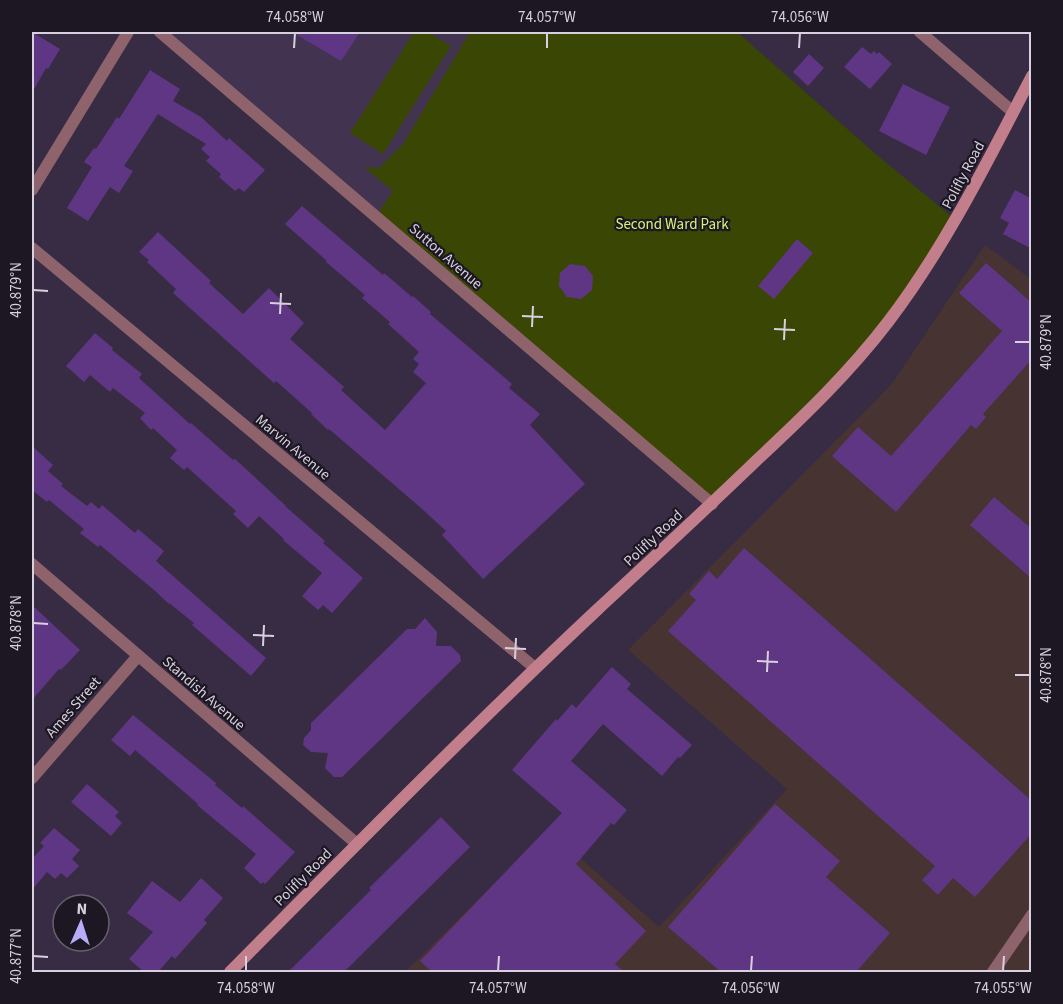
<svg xmlns="http://www.w3.org/2000/svg" width="1063" height="1004" viewBox="0 0 1063 1004" font-family="'Source Sans 3',sans-serif">
  <rect width="100%" height="100%" fill="#372c43"/>
  <path fill="#483333" d="M 985,245 L 1031,279 L 1031,972 L 405,972 L 548,830 L 659,927 L 787,789 L 628,650 L 891,385 Z"/>
  <path fill="#423451" d="M 160,32 L 488,32 L 438,125 L 376,216 Z"/>
  <path fill="#3a4603" d="M 414,32 L 428,32 L 451,46 L 383,154 L 350,133 Z
    M 470,32 L 737,32 L 878,156 L 956,220 L 887,323 L 712,504 L 376,216 L 393,191 L 364,167 L 379,168 L 403,144 Z"/>
  <path fill="#5f3683" d="M 32,32 L 60,49 L 48,69 L 46,68 L 32,93 Z
    M 292,32 L 360,32 L 341,61 Z
    M 862,47 L 871,54 L 874,51 L 877,54 L 879,52 L 892,64 L 870,89 L 844,67 Z
    M 809,54 L 824,68 L 808,86 L 793,72 Z
    M 150,70 L 180,89 L 173,101 L 201,117 L 227,141 L 229,138 L 265,170 L 244,192 L 239,188 L 235,191 L 219,177 L 221,174 L 206,161 L 210,157 L 201,149 L 206,144 L 158,114 L 124,166 L 133,171 L 119,193 L 110,187 L 88,221 L 67,208 L 92,167 L 84,162 L 94,148 L 96,149 L 117,117 L 119,119 Z
    M 903,84 L 950,107 L 926,155 L 879,131 Z
    M 1015,190 L 1032,199 L 1032,249 L 1003,234 L 1009,223 L 1000,218 Z
    M 302,206 L 383,275 L 384,273 L 412,297 L 413,296 L 431,312 L 430,314 L 512,384 L 509,388 L 540,414 L 530,425 L 585,484 L 483,579 L 442,535 L 446,531 L 421,508 L 329,429 L 328,430 L 311,414 L 312,413 L 276,381 L 274,383 L 173,293 L 176,289 L 147,262 L 149,260 L 139,252 L 158,232 L 211,281 L 209,283 L 243,314 L 269,288 L 304,323 L 290,339 L 344,387 L 341,390 L 385,430 L 426,383 L 413,372 L 419,364 L 413,359 L 419,352 L 388,324 L 390,322 L 362,298 L 365,295 L 326,262 L 327,261 L 285,224 Z
    M 797,239 L 813,253 L 774,299 L 758,286 Z
    M 986,263 L 1032,303 L 1032,359 L 983,414 L 986,417 L 976,429 L 971,425 L 896,512 L 832,456 L 858,427 L 891,456 L 1002,331 L 959,293 Z
    M 570,264 L 585,266 L 593,276 L 592,290 L 581,299 L 567,297 L 559,286 L 560,273 Z
    M 95,333 L 113,348 L 112,350 L 142,374 L 139,378 L 190,424 L 191,423 L 233,460 L 235,459 L 286,506 L 285,506 L 325,541 L 323,543 L 363,578 L 332,613 L 323,605 L 318,610 L 302,596 L 322,573 L 283,540 L 284,539 L 259,516 L 248,528 L 233,514 L 236,511 L 187,467 L 184,470 L 170,458 L 177,450 L 153,428 L 151,430 L 140,418 L 145,413 L 113,388 L 110,392 L 90,375 L 84,382 L 66,366 Z
    M 32,446 L 53,465 L 48,471 L 63,484 L 61,486 L 87,506 L 91,502 L 99,509 L 102,505 L 135,533 L 138,529 L 164,551 L 156,561 L 266,658 L 251,676 L 199,631 L 192,625 L 194,623 L 169,603 L 169,604 L 154,590 L 100,545 L 98,547 L 80,533 L 84,529 L 49,500 L 47,502 L 32,490 Z
    M 994,497 L 1032,529 L 1032,579 L 970,525 Z
    M 744,548 L 1032,801 L 1032,833 L 975,897 L 953,878 L 938,895 L 922,880 L 935,866 L 668,631 L 696,600 L 689,594 L 709,571 L 717,579 Z
    M 32,605 L 80,650 L 61,670 L 59,669 L 32,700 Z
    M 425,618 L 437,632 L 436,646 L 451,646 L 460,655 L 461,661 L 342,777 L 334,777 L 325,768 L 328,753 L 311,752 L 303,745 L 304,738 L 311,730 L 311,723 L 407,629 L 415,629 Z
    M 612,667 L 631,684 L 627,689 L 692,745 L 680,758 L 678,757 L 662,776 L 603,724 L 571,761 L 627,810 L 614,825 L 611,823 L 576,864 L 646,931 L 615,964 L 624,972 L 432,972 L 420,961 L 562,813 L 512,770 L 556,719 L 557,721 L 572,704 L 576,708 Z
    M 133,715 L 216,783 L 215,785 L 242,808 L 243,806 L 295,852 L 265,884 L 263,882 L 261,884 L 244,868 L 256,854 L 197,805 L 198,804 L 176,785 L 135,750 L 130,756 L 111,740 Z
    M 87,784 L 119,812 L 115,816 L 122,823 L 111,836 L 71,802 Z
    M 775,804 L 840,861 L 826,877 L 890,933 L 856,972 L 721,972 L 668,927 Z
    M 441,817 L 470,847 L 344,972 L 288,972 L 371,890 L 369,888 Z
    M 54,828 L 80,850 L 72,859 L 79,866 L 67,878 L 61,873 L 55,879 L 47,872 L 32,890 L 32,859 L 44,846 L 40,843 Z
    M 201,878 L 223,898 L 204,920 L 207,923 L 175,959 L 172,956 L 158,972 L 144,972 L 129,959 L 153,932 L 127,913 L 152,881 L 180,902 Z"/>
  <g fill="none" stroke-linecap="round" stroke-linejoin="round">
    <path stroke="#8f636c" stroke-width="12" d="M 160,32 L 712,504
      M 920,32 L 1013,112
      M 32,190 L 128,32
      M 32,248 L 535,668
      M 32,564 L 357,844
      M 32,778 L 138,656
      M 993,972 L 1032,915"/>
    <path stroke="#c37e8c" stroke-width="12" d="M 230,972 C 351,850 472,727 598,609 C 652,559 705,510 758,459 C 804,416 849,373 888,322 C 946,246 988,160 1032,76"/>
  </g>
  <path fill="none" stroke="#d7d0df" stroke-width="2" d="M 294,48 L 295,33M 547,48 L 547,33M 799,48 L 800,33M 33,290 L 48,291M 270,303 L 291,304M 280,314 L 281,293M 522,316 L 543,317M 532,327 L 533,306M 774,329 L 795,330M 784,340 L 785,319M 1015,342 L 1030,342M 33,623 L 48,624M 253,635 L 274,636M 263,646 L 264,625M 505,648 L 526,649M 515,659 L 516,638M 757,661 L 778,662M 767,672 L 768,651M 1015,675 L 1030,675M 33,956 L 48,957M 246,971 L 246,956M 498,971 L 499,956M 751,971 L 752,956M 1003,971 L 1004,956"/>
  <g text-anchor="middle" stroke-width="4.5" stroke-linejoin="round" paint-order="stroke">
    <g font-size="15" fill="#d7d0df" stroke="#1c1722">
      <text transform="translate(963 175) rotate(-62)" y="5">Polifly Road</text>
      <text transform="translate(446 256) rotate(41)" y="5">Sutton Avenue</text>
      <text transform="translate(293 447) rotate(40)" y="5">Marvin Avenue</text>
      <text transform="translate(653 538) rotate(-43)" y="5">Polifly Road</text>
      <text transform="translate(204 693) rotate(41)" y="5">Standish Avenue</text>
      <text transform="translate(73 707) rotate(-49)" y="5">Ames Street</text>
      <text transform="translate(303 877) rotate(-45)" y="5">Polifly Road</text>
    </g>
    <g font-size="15" fill="#d5f474" stroke="#1c1722">
      <text x="672" y="229">Second Ward Park</text>
    </g>
  </g>
  <rect width="1063" height="1004" fill="none" stroke="#1c1722" stroke-width="66"/>
  <g transform="translate(81 923) rotate(3)"><circle r="28" fill="#1c1722" stroke="#67616e" stroke-width="1.5"/>
  <path d="M0-4.5L10 22L0 15L-10 22Z" fill="#b8abf7"/>
  <text y="-9" font-size="16" font-weight="bold" text-anchor="middle" fill="#d7d0df">N</text>
  </g>
  <rect x="33" y="33" width="997" height="938" fill="none" stroke="#d7d0df" stroke-width="2"/>
  <g font-size="15" text-anchor="middle" fill="#d7d0df">
    <text x="295" y="22">74.058°W</text>
    <text x="547" y="22">74.057°W</text>
    <text x="800" y="22">74.056°W</text>
    <text transform="translate(16 290) rotate(-90)" y="5">40.879°N</text>
    <text transform="translate(1046 342) rotate(-90)" y="5">40.879°N</text>
    <text transform="translate(16 623) rotate(-90)" y="5">40.878°N</text>
    <text transform="translate(1046 675) rotate(-90)" y="5">40.878°N</text>
    <text transform="translate(16 956) rotate(-90)" y="5">40.877°N</text>
    <text x="246" y="993">74.058°W</text>
    <text x="498" y="993">74.057°W</text>
    <text x="751" y="993">74.056°W</text>
    <text x="1003" y="993">74.055°W</text>
  </g>
</svg>
